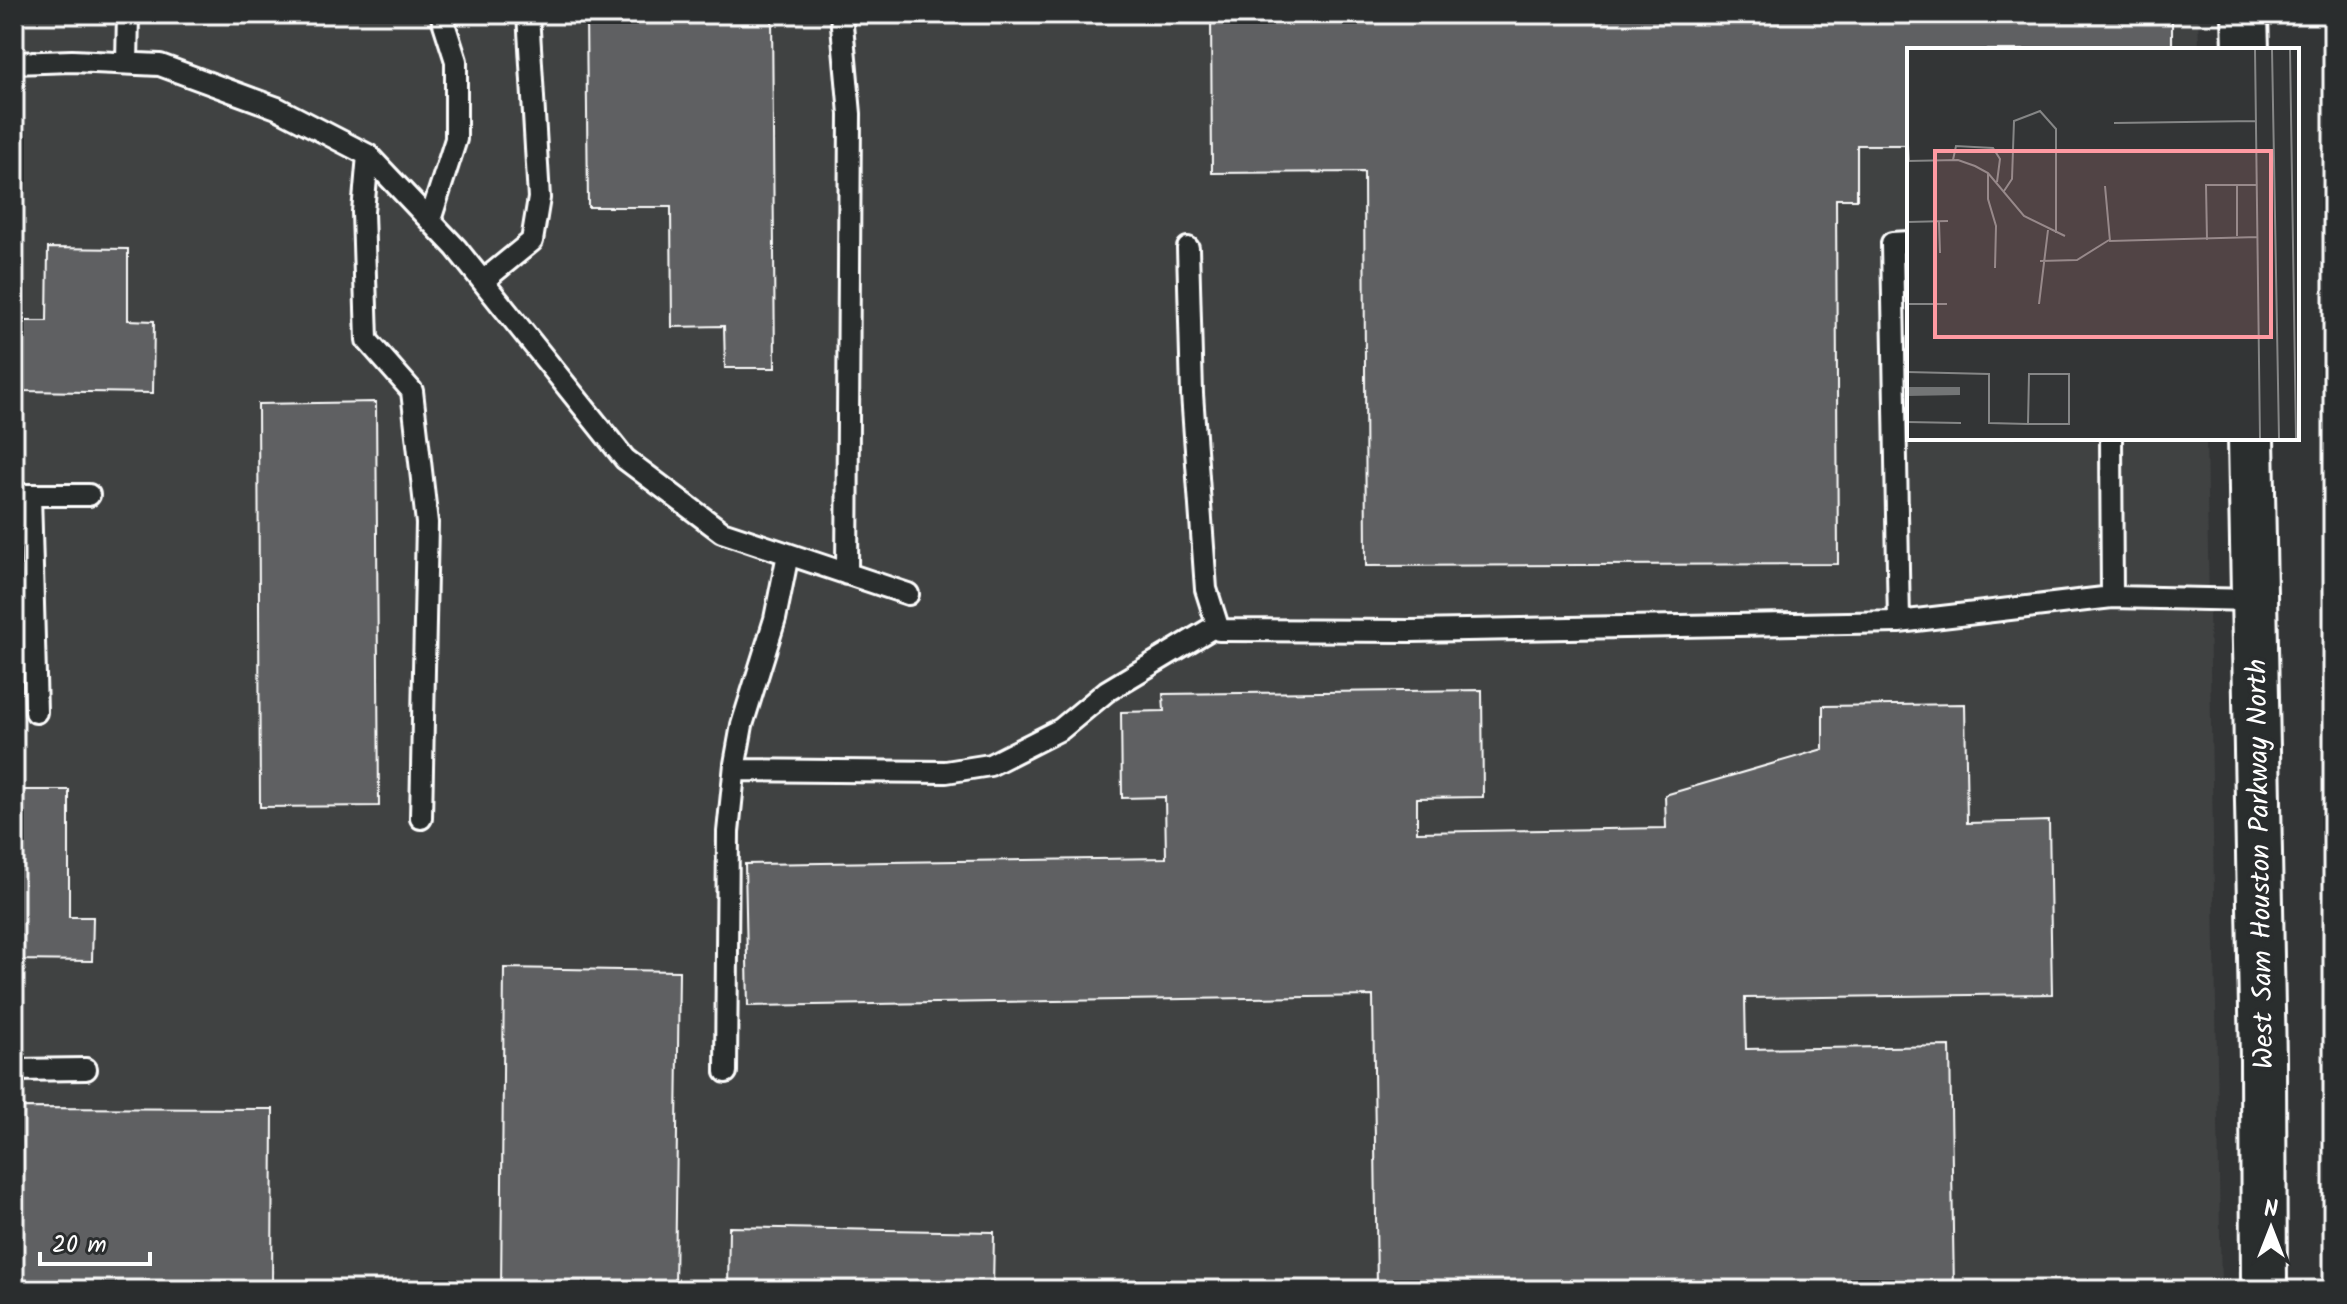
<svg xmlns="http://www.w3.org/2000/svg" width="2347" height="1304" viewBox="0 0 2347 1304" font-family="Kalam,sans-serif">
  <rect width="100%" height="100%" fill="#333536"/>
  <filter id="ink" filterUnits="userSpaceOnUse"><feTurbulence type="fractalNoise" baseFrequency=".0125" numOctaves="2"/><feDisplacementMap in="SourceGraphic" scale="16" xChannelSelector="R" yChannelSelector="G"/><feConvolveMatrix kernelMatrix="1 2 1 2 8 2 1 2 1" color-interpolation-filters="sRGB"/></filter>
  <g filter="url(#ink)">
    <path fill="#404243" d="M 14,14 L 2198,14 L 2199,50 L 1909,50 L 1909,438 L 2206,438 L 2221,1290 L 14,1290 Z"/>
    <path fill="#5f6162" stroke="#fff" stroke-width="2" d="M 586,14 L 772,14 L 775,368 L 725,368 L 724,326 L 672,327 L 671,207 L 588,207 Z
      M 1211,14 L 2172,14 L 2172,50 L 1909,50 L 1909,145 L 1857,145 L 1857,199 L 1836,199 L 1838,564 L 1366,566 L 1364,172 L 1212,173 Z
      M 48,248 L 128,249 L 128,320 L 154,321 L 153,393 L 22,391 L 23,321 L 47,321 Z
      M 376,402 L 379,806 L 260,807 L 258,404 Z
      M 1482,690 L 1483,797 L 1417,798 L 1417,832 L 1666,828 L 1665,795 L 1823,749 L 1823,706 L 1965,704 L 1967,823 L 2049,821 L 2052,994 L 1745,998 L 1746,1049 L 1950,1046 L 1954,1290 L 1712,1290 L 1712,1284 L 1377,1289 L 1373,996 L 748,1006 L 745,864 L 1166,858 L 1165,797 L 1122,798 L 1121,712 L 1164,711 L 1163,694 Z
      M 14,790 L 69,790 L 69,917 L 93,917 L 92,961 L 14,960 Z
      M 504,968 L 679,971 L 675,1290 L 501,1290 Z
      M 14,1108 L 273,1109 L 272,1290 L 14,1290 Z
      M 729,1227 L 994,1232 L 993,1290 L 728,1290 Z"/>
    <g fill="none" stroke-linecap="round" stroke-linejoin="round">
      <g stroke="#fff" stroke-width="26">
        <path id="service" d="M 841,14 L 850,114 L 847,574
          M 14,63 L 72,61 L 160,65 L 277,108 L 368,155 L 456,248 L 625,459 L 722,532 L 908,594
          M 127,63 L 128,14
          M 368,155 L 363,212 L 367,340 L 412,391 L 427,523 L 421,818
          M 430,220 L 456,139 L 456,61 L 441,14
          M 1188,248 L 1192,394 L 1206,589 L 1219,630 L 1411,631 L 1899,622 L 2112,597 L 2254,600
          M 483,281 L 532,241 L 539,198 L 528,14
          M 2111,438 L 2112,597
          M 14,495 L 89,495
          M 30,495 L 36,712
          M 1899,622 L 1892,243 L 1909,242
          M 735,770 L 946,772 L 990,765 L 1061,729 L 1107,691 L 1217,625
          M 14,1070 L 86,1069
          M 726,1072 L 728,832 L 735,764 L 742,725 L 775,619 L 788,554"/>
      </g>
      <g stroke="#fff" stroke-width="50">
        <path id="secondary" d="M 2245,14 L 2246,50
          M 2251,438 L 2263,1061 L 2264,1290"/>
      </g>
      <use href="#service" stroke="#2a2d2e" stroke-width="20"/>
      <use href="#secondary" stroke="#2a2d2e" stroke-width="44"/>
    </g>
  </g>
  <g text-anchor="middle" stroke-width="8" stroke-linejoin="round" paint-order="stroke">
    <g font-size="28" fill="#fff" stroke="#2a2d2e">
      <text transform="translate(2259 864) rotate(-91)" y="10">West Sam Houston Parkway North</text>
    </g>
  </g>
  <g transform="translate(1907 48)">
    <rect width="392" height="392" fill="#333536"/>
    <path d="M 0,339 L 53,339 L 53,347 L 0,348 Z" fill="#737576"/>
    <path fill="none" stroke="#858686" stroke-width="2" d="M 348,1 L 353,391M 365,1 L 372,391M 383,1 L 389,391M 207,75 L 349,73M 0,81 L 2,112M 46,112 L 49,98 L 86,100 L 93,111 L 90,134M 0,113 L 51,112 L 68,118 L 81,125 L 117,168 L 158,188M 81,125 L 81,151 L 89,178 L 88,220M 330,137 L 330,188M 198,138 L 203,193 L 351,189M 97,143 L 105,131 L 107,73 L 133,63 L 149,81 L 149,185M 0,174 L 41,173M 32,174 L 33,205M 300,192 L 299,137 L 350,137M 133,213 L 170,212 L 202,192M 0,256 L 40,256M 132,256 L 141,182M 0,324 L 82,326 L 82,375 L 121,376 L 162,376 L 162,326 L 122,326 L 121,376M 0,374 L 54,375"/>
    <path fill="#ff9aa2" fill-opacity="0.15" stroke="#ff9aa2" stroke-width="4" d="M 28,103 L 364,103 L 364,289 L 28,289 Z"/>
    <rect width="392" height="392" fill="none" stroke="#fff" stroke-width="4"/>
  </g>
  <rect width="2347" height="1304" fill="none" stroke="#2a2d2e" stroke-width="48"/>
  <rect x="24" y="24" width="2299" height="1256" fill="none" stroke="#fff" stroke-width="3" filter="url(#ink)"/>
  <g transform="translate(2271 1228)" stroke="#2a2d2e" stroke-width="6" paint-order="stroke">
  <path d="M0-6L14 30L0 20L-14 30Z" fill="#ffffff"/>
  <text y="-12" font-size="22" font-weight="bold" text-anchor="middle" fill="#ffffff">N</text>
  </g>
  <path d="M40 1252v12h110v-12" fill="none" stroke="#ffffff" stroke-width="4"/>
  <text x="52" y="1252" font-size="24" fill="#ffffff" stroke="#2a2d2e" stroke-width="6" paint-order="stroke">20 m</text>
</svg>
